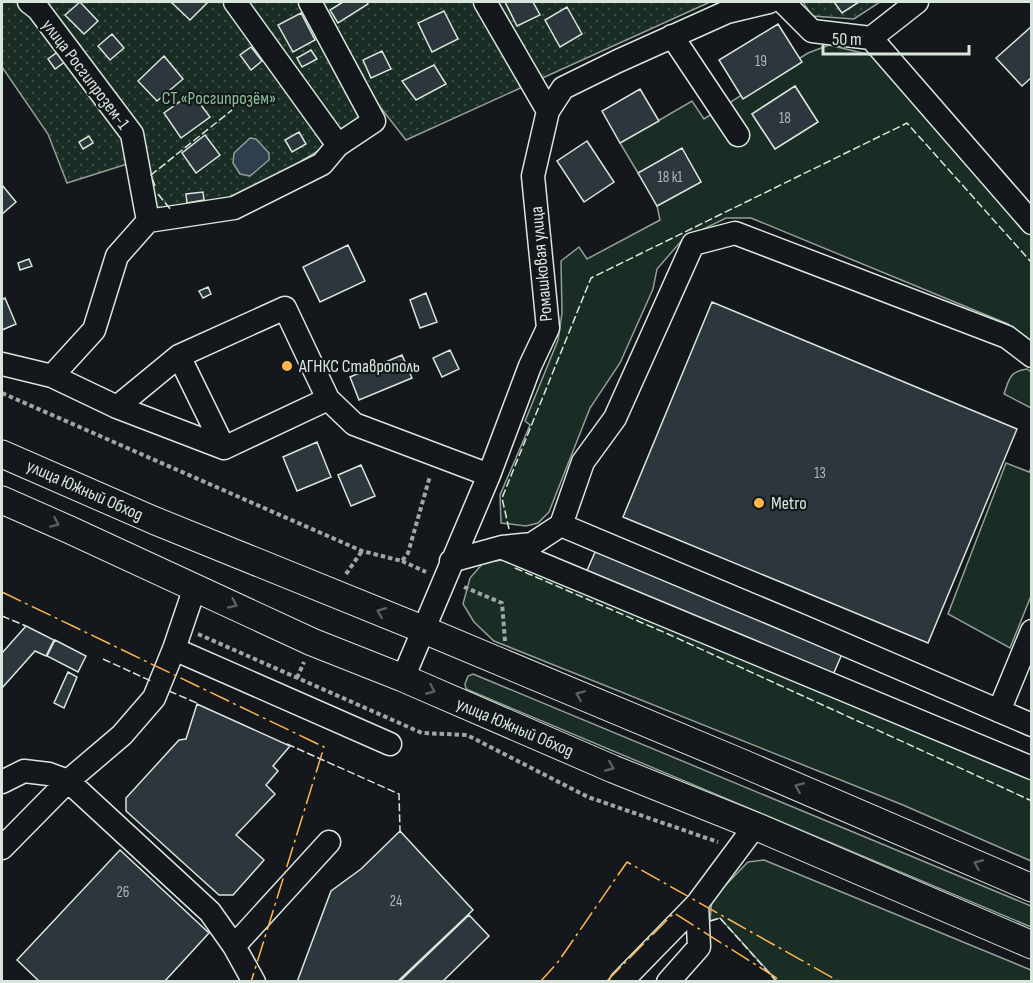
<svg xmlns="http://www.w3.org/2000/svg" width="1033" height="983" viewBox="0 0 1033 983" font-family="'Sofia Sans Condensed',sans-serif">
  <defs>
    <pattern id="garden-dots" width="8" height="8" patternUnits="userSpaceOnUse" patternTransform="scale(1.5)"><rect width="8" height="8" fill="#1a2d24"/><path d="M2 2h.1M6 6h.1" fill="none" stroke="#3b4b43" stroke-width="1.8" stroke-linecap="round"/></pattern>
  </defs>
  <rect width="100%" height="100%" fill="#14181c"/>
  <path fill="#1a2d24" stroke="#939e99" stroke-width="1.5" fill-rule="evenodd" d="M 829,45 L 879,57 L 1031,233 L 1031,342 L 1008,324 L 751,218 L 726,218 L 683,239 L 657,269 L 653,289 L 620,363 L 590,408 L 549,512 L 538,523 L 526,526 L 501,523 L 500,495 L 530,425 L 525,421 L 558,340 L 562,313 L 561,261 L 579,247 L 587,259 L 660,220 L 657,206 L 701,182 L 682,149 L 638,173 L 620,143 L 692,101 L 704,119 L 808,53 ZM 795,86 L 818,122 L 775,149 L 752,114 Z
    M 1027,369 L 1031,372 L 1031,408 L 1004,394 C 1009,379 1010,371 1027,369 Z
    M 1006,463 L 1029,472 L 1032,466 L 1031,596 L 1010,648 L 948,614 Z
    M 515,559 L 1031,775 L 1031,861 L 903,805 L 494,641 L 474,622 L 463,604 L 470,578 L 484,562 Z
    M 473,674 L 1031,906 L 1031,927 L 466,689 L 465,684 L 468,676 Z
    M 764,860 L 1031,970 L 1031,981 L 777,981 L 720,918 L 710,921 L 712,899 L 748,862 Z"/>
  <path fill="url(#garden-dots)" stroke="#939e99" stroke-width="1.5" d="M 2,2 L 710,2 L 406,140 L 381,108 L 316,152 L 235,203 L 165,214 L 153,208 L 143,159 L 67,183 L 48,134 L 2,67 Z
    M 803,2 L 880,2 L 854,19 L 812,16 Z"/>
  <path fill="#2f3f4d" stroke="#939e99" stroke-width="1.5" d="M 250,138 L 256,139 L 269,153 L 269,160 L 250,176 L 240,174 L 233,163 L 234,153 Z"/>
  <path fill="#2c363c" stroke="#d8e6dc" stroke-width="1.5" d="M 80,2 L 98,21 L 84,34 L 65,15 Z
    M 171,2 L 208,2 L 190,20 Z
    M 343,2 L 367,2 L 368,4 L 338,23 L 330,10 Z
    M 505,2 L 533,2 L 540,15 L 517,26 Z
    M 834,2 L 859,2 L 842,13 Z
    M 567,7 L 582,34 L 560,47 L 545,20 Z
    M 444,11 L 458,39 L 432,52 L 418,23 Z
    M 301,13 L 315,40 L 293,52 L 278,25 Z
    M 778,24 L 802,62 L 743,99 L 719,60 Z
    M 1032,26 L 1032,77 L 1022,86 L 996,58 Z
    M 112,34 L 124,48 L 110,60 L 98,46 Z
    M 251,47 L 262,61 L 251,70 L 240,55 Z
    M 311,50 L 317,59 L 302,67 L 297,58 Z
    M 59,51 L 66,61 L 55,69 L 48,59 Z
    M 382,51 L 391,69 L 371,78 L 363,60 Z
    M 164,56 L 183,79 L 157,101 L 138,81 Z
    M 434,65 L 446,84 L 416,100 L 402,81 Z
    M 795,86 L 818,122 L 775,149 L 752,114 Z
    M 640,89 L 659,121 L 620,143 L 602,111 Z
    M 192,93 L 210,117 L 181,138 L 164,113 Z
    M 299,132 L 306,144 L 292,152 L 285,140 Z
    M 205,135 L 220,155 L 196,173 L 182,153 Z
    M 89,136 L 93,143 L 83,149 L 79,142 Z
    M 587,141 L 614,182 L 584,202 L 557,161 Z
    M 682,148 L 701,182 L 657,206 L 638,173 Z
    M 2,185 L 16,202 L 2,214 Z
    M 203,192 L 204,200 L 187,203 L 186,194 Z
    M 348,245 L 365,281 L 320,302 L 303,267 Z
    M 29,259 L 32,266 L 20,270 L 18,263 Z
    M 208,287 L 211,294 L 203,298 L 199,291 Z
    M 426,293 L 437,322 L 420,328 L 410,300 Z
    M 5,298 L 16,324 L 2,330 L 2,300 Z
    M 712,302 L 1017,429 L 928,643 L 623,517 Z
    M 450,350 L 459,369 L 442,377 L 433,358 Z
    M 402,355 L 412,378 L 359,400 L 350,377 Z
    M 317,442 L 331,477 L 297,491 L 283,457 Z
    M 361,465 L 375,496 L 351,506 L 338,475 Z
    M 596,550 L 842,654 L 827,689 L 581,584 Z
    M 26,626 L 54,640 L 46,656 L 35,651 L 2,688 L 2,653 Z
    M 55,640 L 86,656 L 78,672 L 47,656 Z
    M 68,672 L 77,677 L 64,708 L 54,703 Z
    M 197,704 L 290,746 L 273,766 L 278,771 L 266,785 L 275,794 L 236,835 L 264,860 L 233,895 L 219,895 L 126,811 L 126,798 L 179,740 L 186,739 Z
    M 400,831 L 473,910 L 397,982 L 297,982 L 331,891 L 361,869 Z
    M 120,850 L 209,933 L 164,982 L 40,982 L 17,960 Z
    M 469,915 L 489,936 L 442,982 L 399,982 Z"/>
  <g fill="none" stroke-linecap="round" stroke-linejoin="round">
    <g stroke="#d8e6dc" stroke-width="25">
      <path id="minor" d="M 29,2 L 38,9 L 132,134 L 148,221
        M 235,2 L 338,145
        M 485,2 L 548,111
        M 783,2 L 812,31 L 871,38 L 1032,223
        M 672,36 L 738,135
        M 871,38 L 917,2
        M 179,356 L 224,448
        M 2,364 L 52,376 L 117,407 L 224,448 L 328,399
        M 52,376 L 94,330 L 117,256 L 148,221 L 234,208 L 322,164 L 338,145 L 374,121 L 310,2
        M 117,407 L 179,356 L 285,308 L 328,399 L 354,424 L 489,475
        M 561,525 L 583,462 L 615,418 L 693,244 L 735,233 L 1007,337 L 1032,356
        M 503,548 L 1032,768
        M 451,561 L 502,547 L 532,544 L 561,525 L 804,627 L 1032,725
        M 174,649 L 390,744
        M 403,678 L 489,475 L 530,366 L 548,328 L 533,176 L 548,111 L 563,88 L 618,61 L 727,12 L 769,2
        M 999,711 L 1032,631
        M 2,782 L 24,771 L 49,774 L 68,781 L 210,912 L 234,946 L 254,982
        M 2,848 L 68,781 L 122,735 L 154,698 L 174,649 L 195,587
        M 234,946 L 329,842
        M 621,982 L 697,904
        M 668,982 L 699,947 L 697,904 L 755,826"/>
    </g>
    <g stroke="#d8e6dc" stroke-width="29">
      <path id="major" d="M 2,454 L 153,520 L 422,629 L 742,763 L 1032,888
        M 2,500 L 70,530 L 312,642 L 403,678 L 613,769 L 755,826 L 1032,945"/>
    </g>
    <path stroke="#9da8a2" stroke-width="4" stroke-dasharray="4.5 3" stroke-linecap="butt" d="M 2,393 L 362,551 L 402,561 L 408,553 L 430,476
      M 402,561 L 426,572
      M 346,574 L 362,551
      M 464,587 L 502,603 L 505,641
      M 198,634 L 422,733 L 467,735 L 588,797 L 718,842
      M 297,678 L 304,662"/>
    <use href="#minor" stroke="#14181c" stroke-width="22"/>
    <use href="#major" stroke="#14181c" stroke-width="27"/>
    <path stroke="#d8e6dc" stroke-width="1.5" stroke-dasharray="8 3" stroke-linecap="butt" d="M 155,186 L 151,175 L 232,110
      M 158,194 L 171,210
      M 509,529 L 502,498 L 591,278 L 907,123 L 1032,263
      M 515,568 L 668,634 L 1032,801
      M 2,616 L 26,626
      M 103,659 L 151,681
      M 169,691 L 199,704
      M 287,744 L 399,794 L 400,831
      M 710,921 L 720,918 L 777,982"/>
    <path stroke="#ffb74d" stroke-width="1.5" stroke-dasharray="21 4.5 3 4.5" stroke-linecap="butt" d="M 2,592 L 324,747 L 251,982
      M 540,982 L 558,962 L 627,862 L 840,982
      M 606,982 L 674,913 L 783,982"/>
  </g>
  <defs><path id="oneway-chevron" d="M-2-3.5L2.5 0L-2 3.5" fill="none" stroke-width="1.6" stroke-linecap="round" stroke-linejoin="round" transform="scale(1.5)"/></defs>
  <g stroke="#59605f">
    <use href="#oneway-chevron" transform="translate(55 523) rotate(24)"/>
    <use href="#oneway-chevron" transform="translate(233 604) rotate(25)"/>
    <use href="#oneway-chevron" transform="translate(381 612) rotate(-158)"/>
    <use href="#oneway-chevron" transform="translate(431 690) rotate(24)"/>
    <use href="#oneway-chevron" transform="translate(580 695) rotate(-157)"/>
    <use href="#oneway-chevron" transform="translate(610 767) rotate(23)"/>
    <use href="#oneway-chevron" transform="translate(799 787) rotate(-157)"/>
    <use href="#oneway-chevron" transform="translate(978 864) rotate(-157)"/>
  </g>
  <g fill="#ffb74d" stroke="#14181c" stroke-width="2">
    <circle cx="287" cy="366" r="6"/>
    <circle cx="759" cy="503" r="6"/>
  </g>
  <g text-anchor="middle" stroke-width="4.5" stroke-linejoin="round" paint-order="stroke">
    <g font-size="15" fill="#adbab4">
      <text x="761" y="66">19</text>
      <text x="785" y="123">18</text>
      <text x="670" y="182">18 к1</text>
      <text x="820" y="478">13</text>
      <text x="123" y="897">26</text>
      <text x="396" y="906">24</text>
    </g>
    <g font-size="18" fill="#d8e6dc" stroke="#14181c">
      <text transform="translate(86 74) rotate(53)" y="6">улица Росгипрозем-1</text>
      <text transform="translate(541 264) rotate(-95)" y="6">Ромашковая улица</text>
      <text transform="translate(85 490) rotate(24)" y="6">улица Южный Обход</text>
      <text transform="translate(515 727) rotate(23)" y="6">улица Южный Обход</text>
    </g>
    <g font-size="18" fill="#8ac095" stroke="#14181c">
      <text x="219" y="104">СТ «Росгипрозём»</text>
    </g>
    <g font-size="18" fill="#d8e6dc" stroke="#14181c" text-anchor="start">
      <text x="299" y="372">АГНКС Ставрополь</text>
      <text x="771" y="509">Metro</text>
    </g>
  </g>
  <rect width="1033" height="983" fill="none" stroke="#d8e6dc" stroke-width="6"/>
  <path d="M823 45v9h146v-9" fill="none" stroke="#d8e6dc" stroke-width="3"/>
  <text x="832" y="45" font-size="18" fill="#d8e6dc" stroke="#14181c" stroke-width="4.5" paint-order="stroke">50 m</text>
</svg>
